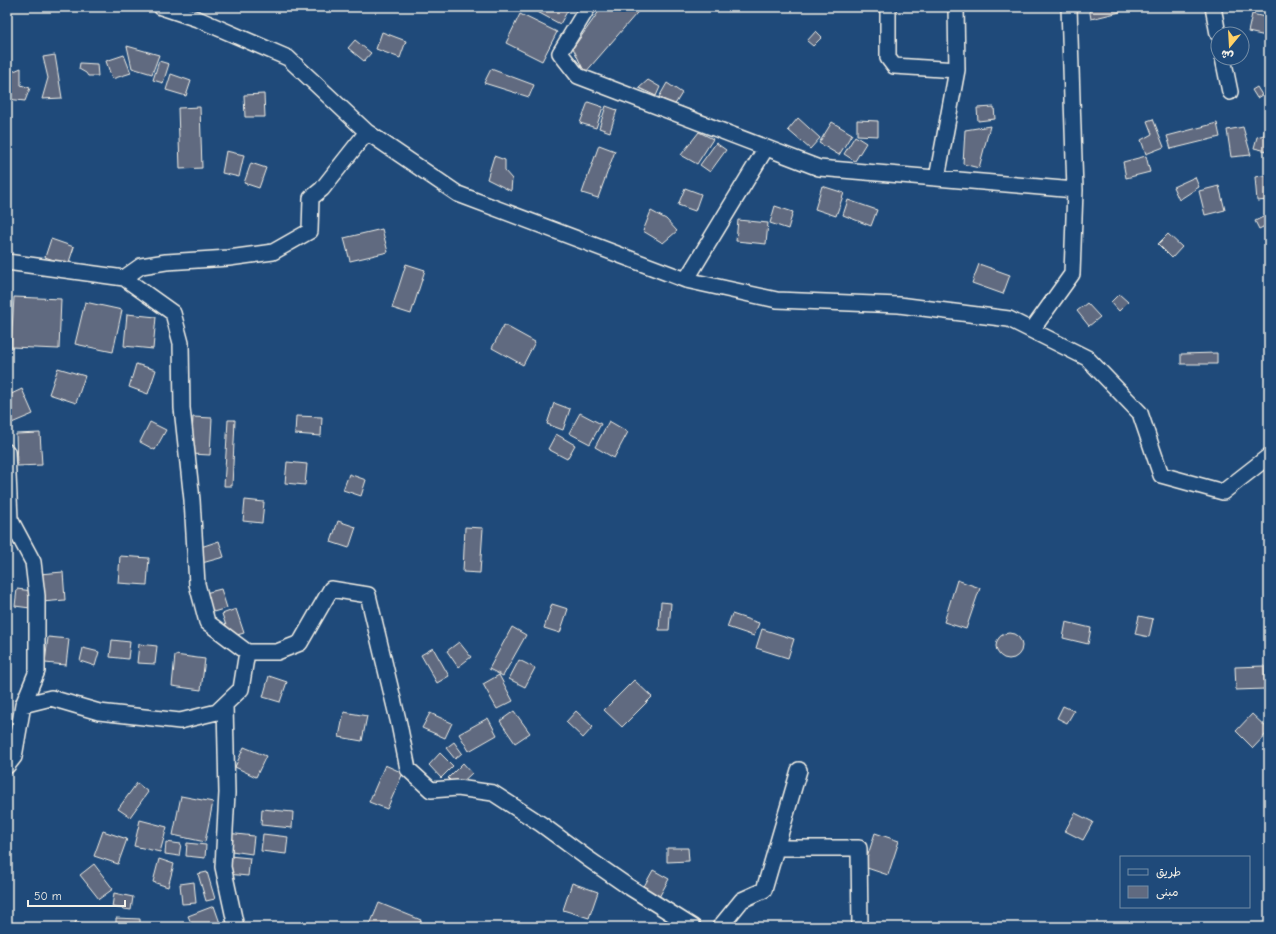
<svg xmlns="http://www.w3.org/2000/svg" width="1276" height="934" viewBox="0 0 1276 934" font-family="'Comic Neue','Playpen Sans Arabic',sans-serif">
  <rect width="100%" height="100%" fill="#1f4a7a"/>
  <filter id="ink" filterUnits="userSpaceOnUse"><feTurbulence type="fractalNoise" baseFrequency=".025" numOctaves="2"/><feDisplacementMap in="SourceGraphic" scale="8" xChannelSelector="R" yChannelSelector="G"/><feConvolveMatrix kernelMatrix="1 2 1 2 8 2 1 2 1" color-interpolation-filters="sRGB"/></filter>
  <g filter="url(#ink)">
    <path fill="#606a80" stroke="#f4f1e8" d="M 534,7 L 561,7 L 568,10 L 560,24 L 532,9 Z
      M 602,7 L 642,7 L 585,73 L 573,48 Z
      M 1089,7 L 1119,7 L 1120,12 L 1091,19 Z
      M 520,14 L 557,32 L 542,61 L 506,43 Z
      M 1252,14 L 1269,18 L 1266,36 L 1248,32 Z
      M 816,31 L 822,37 L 813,46 L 807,41 Z
      M 382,32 L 406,41 L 400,58 L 376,49 Z
      M 355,40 L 371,53 L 364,61 L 348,48 Z
      M 127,46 L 159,55 L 152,74 L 132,68 Z
      M 55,55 L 62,98 L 42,99 L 48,78 L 43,57 Z
      M 124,55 L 131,73 L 112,79 L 106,61 Z
      M 159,61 L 169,64 L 163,83 L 153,80 Z
      M 80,63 L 97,64 L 98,76 L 88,76 L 86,73 L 79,69 Z
      M 21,68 L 21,85 L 30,88 L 25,101 L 7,99 L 7,74 Z
      M 491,69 L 534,85 L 529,97 L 484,83 Z
      M 171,74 L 191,81 L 186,96 L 166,90 Z
      M 648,80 L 660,87 L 656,96 L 639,88 Z
      M 667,83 L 682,93 L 674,106 L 659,97 Z
      M 1257,87 L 1262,95 L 1257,98 L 1252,90 Z
      M 264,94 L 265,117 L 245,117 L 244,95 Z
      M 588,102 L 603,107 L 596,128 L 580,123 Z
      M 606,106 L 617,110 L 610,132 L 599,128 Z
      M 200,107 L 202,168 L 180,169 L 178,108 Z
      M 994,107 L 995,119 L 978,121 L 977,108 Z
      M 798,118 L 820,138 L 810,149 L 788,130 Z
      M 1153,119 L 1164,147 L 1146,154 L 1141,140 L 1152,134 L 1147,121 Z
      M 857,120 L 878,121 L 878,136 L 857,135 Z
      M 832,122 L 852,134 L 839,155 L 819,143 Z
      M 1217,123 L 1220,137 L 1171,149 L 1167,136 Z
      M 990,126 L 979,168 L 963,164 L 965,130 Z
      M 1265,126 L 1269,127 L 1269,144 L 1267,151 L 1254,148 L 1257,137 L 1264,135 Z
      M 1243,127 L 1251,155 L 1231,157 L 1227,130 Z
      M 699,132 L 713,139 L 697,164 L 681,155 Z
      M 855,136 L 866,143 L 855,161 L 844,154 Z
      M 716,143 L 726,150 L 710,172 L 700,165 Z
      M 599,145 L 615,151 L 598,198 L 582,193 Z
      M 226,151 L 244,155 L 239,177 L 222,173 Z
      M 494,156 L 505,160 L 505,171 L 512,179 L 511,191 L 487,179 Z
      M 1146,156 L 1150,172 L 1126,178 L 1123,162 Z
      M 251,163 L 266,168 L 259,188 L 244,183 Z
      M 1269,175 L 1269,200 L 1257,201 L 1255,177 Z
      M 1195,177 L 1199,187 L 1179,200 L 1173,187 Z
      M 822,186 L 844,193 L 836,216 L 815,209 Z
      M 1219,186 L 1225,210 L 1205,215 L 1199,191 Z
      M 685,188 L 701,194 L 695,211 L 678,205 Z
      M 848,200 L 877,210 L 871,226 L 843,215 Z
      M 775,206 L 793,212 L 788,229 L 770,223 Z
      M 651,211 L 666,219 L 677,231 L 663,243 L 643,231 Z
      M 1269,214 L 1269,224 L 1259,229 L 1255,221 Z
      M 738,220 L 768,223 L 766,244 L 736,241 Z
      M 382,229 L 388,252 L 350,261 L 344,238 Z
      M 1168,234 L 1182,247 L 1172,258 L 1158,244 Z
      M 51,239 L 74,247 L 68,265 L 45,257 Z
      M 406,264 L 425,270 L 411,314 L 392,308 Z
      M 979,264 L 1010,275 L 1003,294 L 972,283 Z
      M 1119,294 L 1128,302 L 1119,311 L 1111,302 Z
      M 14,297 L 61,299 L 59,349 L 11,347 Z
      M 85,302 L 122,310 L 113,352 L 75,344 Z
      M 1087,303 L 1100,317 L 1089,326 L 1077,311 Z
      M 127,314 L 156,317 L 153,349 L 124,346 Z
      M 504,325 L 535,342 L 523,365 L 492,348 Z
      M 1217,353 L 1217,364 L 1181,364 L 1181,354 Z
      M 136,364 L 156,370 L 148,394 L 129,387 Z
      M 58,368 L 85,376 L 76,403 L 49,394 Z
      M 22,389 L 33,414 L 7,425 L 7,396 Z
      M 554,403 L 570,409 L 563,430 L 547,424 Z
      M 580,413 L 601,424 L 590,444 L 569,433 Z
      M 296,416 L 322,417 L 321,436 L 295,434 Z
      M 193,417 L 212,418 L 210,455 L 191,454 Z
      M 228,420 L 235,420 L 232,486 L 224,486 Z
      M 609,421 L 628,432 L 614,458 L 595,447 Z
      M 150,422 L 166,430 L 155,450 L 140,442 Z
      M 40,433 L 42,465 L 17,466 L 16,434 Z
      M 556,434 L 575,445 L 567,459 L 548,449 Z
      M 287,462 L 307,464 L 305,485 L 285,483 Z
      M 349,474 L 366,480 L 361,496 L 343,490 Z
      M 245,500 L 264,502 L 262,523 L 243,521 Z
      M 338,521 L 356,527 L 349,548 L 331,542 Z
      M 465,527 L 483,528 L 480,573 L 463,572 Z
      M 219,541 L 224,557 L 202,563 L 198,548 Z
      M 120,556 L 149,558 L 147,585 L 118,583 Z
      M 63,572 L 65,600 L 42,602 L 39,574 Z
      M 957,580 L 980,588 L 966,629 L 944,622 Z
      M 17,589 L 32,591 L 30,608 L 15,606 Z
      M 221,589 L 227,608 L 210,613 L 205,593 Z
      M 661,602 L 671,603 L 669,630 L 659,630 Z
      M 552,604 L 568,609 L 560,633 L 544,628 Z
      M 236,609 L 244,633 L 230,637 L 222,614 Z
      M 732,614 L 759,623 L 754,636 L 727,627 Z
      M 1139,616 L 1153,619 L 1149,637 L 1135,634 Z
      M 1066,622 L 1091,628 L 1088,644 L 1063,638 Z
      M 512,627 L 526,635 L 503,676 L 489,669 Z
      M 762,629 L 794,639 L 788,658 L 756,648 Z
      M996 646a13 13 0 1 1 26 0a13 13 0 1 1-26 0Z
      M 48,637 L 69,639 L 66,665 L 45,663 Z
      M 112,640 L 130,642 L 128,659 L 110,657 Z
      M 459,642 L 471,657 L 458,667 L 447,651 Z
      M 139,644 L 157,646 L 155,664 L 137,663 Z
      M 83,648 L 99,652 L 95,666 L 80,661 Z
      M 433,648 L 449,676 L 437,683 L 421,655 Z
      M 175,655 L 205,659 L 201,690 L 172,686 Z
      M 519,660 L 535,668 L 525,687 L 509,679 Z
      M 1264,666 L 1265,689 L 1236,690 L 1235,667 Z
      M 499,675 L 513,701 L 497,709 L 483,684 Z
      M 269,676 L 287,682 L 280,702 L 263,697 Z
      M 634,680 L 652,697 L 622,727 L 604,710 Z
      M 1063,706 L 1074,711 L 1067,723 L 1057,718 Z
      M 514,711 L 530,733 L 515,743 L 500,721 Z
      M 576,711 L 593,727 L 583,738 L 566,722 Z
      M 344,712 L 367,716 L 362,741 L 339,737 Z
      M 430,713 L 452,723 L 445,738 L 422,728 Z
      M 1252,714 L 1269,730 L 1269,731 L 1253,748 L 1236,731 Z
      M 488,718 L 497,735 L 469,751 L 459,734 Z
      M 454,742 L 462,753 L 455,759 L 446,748 Z
      M 244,747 L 266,756 L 256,777 L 235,767 Z
      M 440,753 L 453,766 L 441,778 L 429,765 Z
      M 463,763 L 472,773 L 457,787 L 448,778 Z
      M 385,765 L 403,773 L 387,809 L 369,802 Z
      M 137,783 L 148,792 L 130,817 L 118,809 Z
      M 181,796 L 213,802 L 205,842 L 173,835 Z
      M 262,809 L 293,812 L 292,828 L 261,825 Z
      M 1075,813 L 1093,822 L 1083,840 L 1065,831 Z
      M 140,820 L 167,827 L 160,852 L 134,846 Z
      M 103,831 L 127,839 L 118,864 L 94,856 Z
      M 227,833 L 254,836 L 252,854 L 225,850 Z
      M 875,833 L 899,841 L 888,875 L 864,867 Z
      M 263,834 L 288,837 L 286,854 L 261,851 Z
      M 166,842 L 181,844 L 179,856 L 165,854 Z
      M 187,843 L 206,845 L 205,858 L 186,856 Z
      M 667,848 L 688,848 L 689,861 L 667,862 Z
      M 229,856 L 250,858 L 248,876 L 227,874 Z
      M 159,859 L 174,864 L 168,887 L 153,882 Z
      M 94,864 L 113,889 L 99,899 L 80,875 Z
      M 653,870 L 669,879 L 658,899 L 642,890 Z
      M 207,872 L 215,899 L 206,901 L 198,874 Z
      M 194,882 L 196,903 L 182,904 L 180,884 Z
      M 572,883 L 598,892 L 589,918 L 563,910 Z
      M 114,893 L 133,897 L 131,910 L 112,907 Z
      M 379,903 L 421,920 L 418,927 L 369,927 Z
      M 214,906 L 221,926 L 193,927 L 188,916 Z
      M 116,918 L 140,919 L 140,927 L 116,927 Z
      M 76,921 L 91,927 L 73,927 Z"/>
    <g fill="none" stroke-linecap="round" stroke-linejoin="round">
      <g stroke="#f4f1e8" stroke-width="18">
        <path id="minor" d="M 161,7 L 200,20 L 288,58 L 367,132 L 458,194 L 686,280 L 777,300 L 899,305 L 1009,319 L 1087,358 L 1140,413 L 1161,475 L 1223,492 L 1269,456
          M 588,7 L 560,53 L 578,76 L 819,168 L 1075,190 L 1072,274 L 1032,330
          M 888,7 L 888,58 L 894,66 L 957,70
          M 1069,7 L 1075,190
          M 1213,7 L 1218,34
          M 1223,58 L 1230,92
          M 937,178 L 957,70 L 956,7
          M 7,262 L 124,278 L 141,266 L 166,262 L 229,258 L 273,252 L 310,231 L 311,198 L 322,189 L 367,132
          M 686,280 L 766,148
          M 7,452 L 10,519 L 33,562 L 37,596 L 37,671 L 23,705
          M 247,652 L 277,652 L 300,643 L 331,589 L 368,595 L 399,724 L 408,769 L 431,790 L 458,788 L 493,793 L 541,824 L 587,858 L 626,885 L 693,927
          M 225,705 L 227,793 L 223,867 L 236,927
          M 7,766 L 14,757 L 23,705 L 51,698 L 99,712 L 180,721 L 217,712 L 241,689 L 247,652 L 207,622 L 197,584 L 192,500 L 182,408 L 181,343 L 173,313 L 124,278
          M 776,848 L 859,848 L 860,927
          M 720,927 L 742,900 L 764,890 L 799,770"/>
      </g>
      <use href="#minor" stroke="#1f4a7a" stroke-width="15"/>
    </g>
  </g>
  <rect width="1276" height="934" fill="none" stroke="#1f4a7a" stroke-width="24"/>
  <rect x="12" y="12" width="1252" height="910" fill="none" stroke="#f4f1e8" stroke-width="1.5" filter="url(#ink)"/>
  <rect x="1120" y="856" width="130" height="52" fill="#1f4a7a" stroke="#748da6"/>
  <rect x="1128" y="869" width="20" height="6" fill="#1f4a7a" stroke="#748da6"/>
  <text x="1156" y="876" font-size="12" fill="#f4f1e8">طريق</text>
  <rect x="1128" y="886" width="20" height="12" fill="#606a80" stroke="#748da6"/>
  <text x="1156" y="896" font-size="12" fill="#f4f1e8">مبنى</text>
  <g transform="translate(1230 46) rotate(198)"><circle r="19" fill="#1f4a7a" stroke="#748da6"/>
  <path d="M0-3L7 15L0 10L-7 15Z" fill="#ffd166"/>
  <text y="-6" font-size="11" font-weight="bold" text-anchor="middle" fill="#f4f1e8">ش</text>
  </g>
  <path d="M28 900v6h97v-6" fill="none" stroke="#f4f1e8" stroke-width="2"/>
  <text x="34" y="900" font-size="12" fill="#f4f1e8" stroke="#1f4a7a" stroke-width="3" paint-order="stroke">50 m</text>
</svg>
